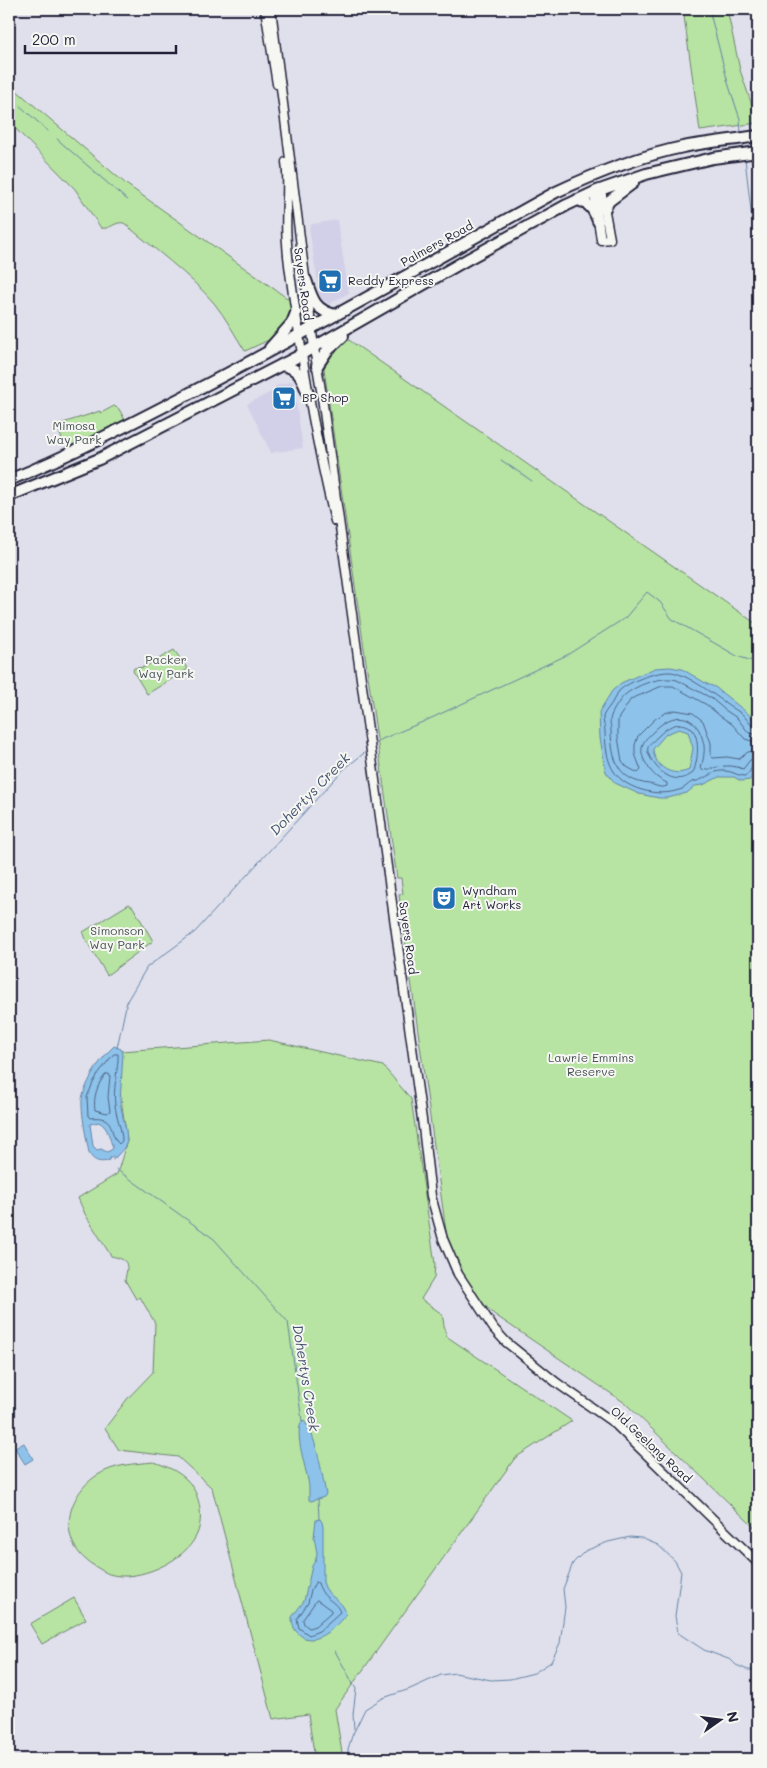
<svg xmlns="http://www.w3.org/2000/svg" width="767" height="1768" viewBox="0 0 767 1768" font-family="Mali,sans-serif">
  <rect width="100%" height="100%" fill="#e0e0ec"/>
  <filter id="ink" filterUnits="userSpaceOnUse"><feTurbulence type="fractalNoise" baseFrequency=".02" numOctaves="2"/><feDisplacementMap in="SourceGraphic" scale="10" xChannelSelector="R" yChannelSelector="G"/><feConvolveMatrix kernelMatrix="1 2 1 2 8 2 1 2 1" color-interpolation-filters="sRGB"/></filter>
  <g filter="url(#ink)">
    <path fill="#d1d0e8" d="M 337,220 L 349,293 L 329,304 L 320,298 L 309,228 L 312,224 Z
      M 293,381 L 303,448 L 271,453 L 247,404 L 275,390 L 275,386 Z"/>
    <path fill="#b7e4a2" stroke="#6c836e" d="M 683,9 L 727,9 L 740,70 L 758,123 L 700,131 Z
      M 9,84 L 126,184 L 301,308 L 307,348 L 281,330 L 271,339 L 245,351 C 235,335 226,318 214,303 C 189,274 153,248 124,223 C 115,221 110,230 101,228 L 75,189 L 9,122 Z
      M 346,338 L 758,625 L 758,1531 L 625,1403 L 495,1315 L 452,1274 L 399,895 L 403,894 L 401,878 L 397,878 L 323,362 Z
      M 114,406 L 119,409 L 126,422 L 69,448 L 65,445 L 58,430 L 60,424 L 100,411 L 101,413 Z
      M 174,650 L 188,669 L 147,694 L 133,671 L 134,668 L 145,667 Z
      M 129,904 L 133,907 L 153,941 L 107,975 L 84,937 L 83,932 Z
      M 269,1040 L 383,1066 L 411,1099 L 435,1264 L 434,1278 L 421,1299 L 442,1314 L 446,1336 L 572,1421 L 515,1458 L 335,1709 L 343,1759 L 315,1759 L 308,1714 L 273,1719 L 212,1488 L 178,1457 L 119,1450 L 105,1428 L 128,1398 L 153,1372 L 155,1323 L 140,1297 L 136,1299 L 125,1280 C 128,1264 130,1260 111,1256 L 85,1214 L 78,1198 L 117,1174 L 127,1141 L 120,1091 L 108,1052 Z
      M 154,1462 C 166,1466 178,1471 187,1480 C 200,1493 204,1518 197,1534 C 186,1561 137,1583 109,1574 C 104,1572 98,1568 93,1565 C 57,1543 65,1497 96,1476 C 114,1464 134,1464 154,1462 Z
      M 74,1598 L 86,1619 L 42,1644 L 30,1624 Z"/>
    <path fill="#8dc3eb" stroke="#6283a5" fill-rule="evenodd" d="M 670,667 L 682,669 L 707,684 L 715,687 L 751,716 L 758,728 L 758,759 L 757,766 L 750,780 L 741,781 L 734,777 L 719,777 L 703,785 L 695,786 L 687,793 L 668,798 L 659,798 L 639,794 L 615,783 L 606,772 L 600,738 L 599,712 L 612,691 L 621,683 L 655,668 ZM 679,729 L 688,732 L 693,748 L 689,770 C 673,778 654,767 653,749 L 666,734 Z
      M 114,1046 L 121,1049 L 123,1053 L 120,1103 L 126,1130 L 127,1141 L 124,1148 L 115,1158 L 111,1157 L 108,1161 C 99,1163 93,1161 89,1153 C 87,1142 79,1104 83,1095 C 89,1077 100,1059 114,1046 ZM 99,1122 C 109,1128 109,1138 113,1148 L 111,1150 L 107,1152 L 101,1149 L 97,1150 L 93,1146 L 90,1124 Z
      M 303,1420 C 316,1432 322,1475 326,1494 L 324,1497 L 311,1501 L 309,1500 C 309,1496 309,1491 309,1487 C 308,1472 292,1432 303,1420 Z
      M 24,1443 L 33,1459 L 25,1464 L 15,1448 Z
      M 320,1519 L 322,1522 L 323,1527 L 323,1582 C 328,1600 343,1598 346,1614 C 337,1626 314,1648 300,1635 C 294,1630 292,1625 292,1617 L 304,1601 L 312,1566 L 316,1559 L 317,1553 L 314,1537 L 316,1520 Z"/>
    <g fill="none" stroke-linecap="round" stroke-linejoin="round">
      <path stroke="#4d6281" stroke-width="1" d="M 679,724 C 683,724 687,725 690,727 C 701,736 698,761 693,773 C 676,786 660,774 651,759 C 649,755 647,752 648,747 C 650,742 653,742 656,738 C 664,731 667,726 679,724 Z
        M 758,729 C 750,728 747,716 739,712 C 723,702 689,674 671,672 C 657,671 629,681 619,691 C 615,696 613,702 609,707 C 607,710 604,713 603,717 C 603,722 605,727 605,732 C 606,761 611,781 642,790 C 656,794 668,794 682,789 C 686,787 688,784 692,782 C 695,781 699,781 702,779 C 708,776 713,772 720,771 C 733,770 736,776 745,776 L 749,773 L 753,765 L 758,764
        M 758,735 L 749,733 L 737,718 L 725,710 L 711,698 L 677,680 C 661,676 639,684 626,694 C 622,696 612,712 611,716 C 609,720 611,727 611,731 C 612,759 617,780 649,784 C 656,785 660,789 667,786 L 667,783 C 658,779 652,774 647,765 C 644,760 641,755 642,748 C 643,740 648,737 653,732 C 674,709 698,713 704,745 C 705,752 703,761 701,768 L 703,771 C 717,767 728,763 743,769 L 750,760 L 758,757
        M 758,743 L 745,739 L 732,724 L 720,716 L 707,705 L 673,686 L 662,686 L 631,699 L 618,719 L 618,737 L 622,761 L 627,767 L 638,773 L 641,770 L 635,754 L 635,745 L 638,736 L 655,719 L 665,713 L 675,710 L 693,713 L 703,721 L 711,743 L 711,756 L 713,758 L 727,757 L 739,759 L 748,752 L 758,750
        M 114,1054 L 118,1054 L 118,1060 C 117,1074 113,1090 115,1105 C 116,1117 122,1128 122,1141 L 119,1144 C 107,1132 118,1115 90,1118 L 88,1116 L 87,1097 L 93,1083 L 98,1074 Z
        M 106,1074 L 109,1074 L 110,1076 L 108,1097 L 110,1111 L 107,1113 L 95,1110 C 93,1098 97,1084 106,1074 Z
        M 316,1582 L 318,1583 C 324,1602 335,1599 340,1612 L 319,1631 L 309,1635 L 299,1628 L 297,1619 L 308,1603 L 311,1590 Z
        M 317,1600 L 331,1610 L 331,1612 L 315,1626 L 309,1628 L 304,1624 L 303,1620 Z"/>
      <path stroke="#6283a5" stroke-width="1" d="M 709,9 L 728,83 L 740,119 L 741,133
        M 9,96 L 48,131
        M 57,139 L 127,200
        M 743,142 L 744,150
        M 745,159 L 758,270
        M 501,460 L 532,481
        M 373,746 L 382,739 L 425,721 L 567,655 L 625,618 L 647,592 L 660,602 L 672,619 L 737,656 L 758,663
        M 117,1048 L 127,1001 L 147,967 L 195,932 L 343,770 L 368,750
        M 113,1160 L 113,1156
        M 116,1169 L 214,1239 L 288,1322 L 302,1421
        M 318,1498 L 319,1519
        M 335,1651 L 356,1689 L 353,1714 L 354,1729
        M 348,1759 L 348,1749 L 352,1736 L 365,1709 L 383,1698 L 410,1689 L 441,1675 L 455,1673 L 491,1680 L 510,1679 L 534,1673 L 551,1662 L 560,1643 L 565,1607 L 563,1589 L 573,1563 L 585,1551 L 608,1542 L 630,1537 L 641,1538 L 658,1545 L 675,1561 L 681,1572 L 675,1616 L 678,1633 L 704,1650 L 731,1660 L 736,1665 L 748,1670 L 758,1670"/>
      <g stroke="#22223b" stroke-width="11">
        <path id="secondary" d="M 265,9 L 277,84
          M 271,9 L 314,348 L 321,390 L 423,1127 L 431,1196 L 443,1239 L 458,1274 L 494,1329 L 506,1342 L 557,1383 L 614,1423 L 758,1563
          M 286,162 C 290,189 284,216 287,243 C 288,264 292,286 295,307 C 305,379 318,451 335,521
          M 594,192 L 601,240 L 610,239 L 601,190"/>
      </g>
      <g stroke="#22223b" stroke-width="14">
        <path id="highway" d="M 577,200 C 589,202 594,210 598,221
          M 605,208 L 609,201 L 633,183
          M 306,280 C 312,299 315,311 336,315
          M 270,348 L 292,323 L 296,313
          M 281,365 C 301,368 302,380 309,396
          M 317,366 L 327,351 L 343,336
          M 9,480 C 73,454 134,422 196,390 C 318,327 437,258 556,192 C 597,173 639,156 683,147 C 708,142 733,140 758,136
          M 9,496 L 99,459 L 295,358 L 468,259 L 567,205 L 597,191 L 646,174 L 713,158 L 758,152"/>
      </g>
      <use href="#secondary" stroke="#f6f6f2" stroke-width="8"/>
      <use href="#highway" stroke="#f6f6f2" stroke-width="10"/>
    </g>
  </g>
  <defs>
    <g id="supermarket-square" transform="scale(1.25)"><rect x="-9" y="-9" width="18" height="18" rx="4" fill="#1f6fb2" stroke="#f6f6f2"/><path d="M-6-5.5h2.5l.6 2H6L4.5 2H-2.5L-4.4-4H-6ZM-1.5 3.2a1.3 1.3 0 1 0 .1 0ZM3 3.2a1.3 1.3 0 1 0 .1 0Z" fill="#fff"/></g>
    <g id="theatre-square" transform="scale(1.25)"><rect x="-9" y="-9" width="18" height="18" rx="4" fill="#1f6fb2" stroke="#f6f6f2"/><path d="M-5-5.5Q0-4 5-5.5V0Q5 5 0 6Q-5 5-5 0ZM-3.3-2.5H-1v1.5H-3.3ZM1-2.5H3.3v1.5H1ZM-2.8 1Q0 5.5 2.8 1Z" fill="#fff"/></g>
  </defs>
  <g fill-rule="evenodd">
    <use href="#supermarket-square" x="330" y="281"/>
    <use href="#supermarket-square" x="284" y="398"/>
    <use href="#theatre-square" x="444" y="898"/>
  </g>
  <g text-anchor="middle" stroke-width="4" stroke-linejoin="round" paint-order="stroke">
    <g font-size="12" fill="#22223b" stroke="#f6f6f2">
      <text transform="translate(437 244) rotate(-29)" y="4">Palmers Road</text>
      <text transform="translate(303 284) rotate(82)" y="4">Sayers Road</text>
      <text transform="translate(408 938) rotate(82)" y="4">Sayers Road</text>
      <text transform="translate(651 1445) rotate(43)" y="4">Old Geelong Road</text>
    </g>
    <g font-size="12" fill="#22223b" stroke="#f6f6f2" text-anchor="start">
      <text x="348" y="285">Reddy Express</text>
      <text x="302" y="402">BP Shop</text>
      <text x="462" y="895">Wyndham<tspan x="462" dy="14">Art Works</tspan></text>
    </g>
    <g font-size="12" fill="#475255" stroke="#f6f6f2">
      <text x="74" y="430">Mimosa<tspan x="74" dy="14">Way Park</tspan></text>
      <text x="166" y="664">Packer<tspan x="166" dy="14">Way Park</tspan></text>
      <text x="117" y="935">Simonson<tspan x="117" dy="14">Way Park</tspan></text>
      <text x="591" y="1062">Lawrie Emmins<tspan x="591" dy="14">Reserve</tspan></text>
    </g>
    <g font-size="14" font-style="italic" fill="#425270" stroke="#f6f6f2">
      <text transform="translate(310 794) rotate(-46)" y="5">Dohertys Creek</text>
      <text transform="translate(306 1378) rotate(81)" y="5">Dohertys Creek</text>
    </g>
  </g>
  <rect width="767" height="1768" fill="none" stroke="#f6f6f2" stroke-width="30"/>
  <rect x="15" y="15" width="737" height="1738" fill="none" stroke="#22223b" stroke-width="2" filter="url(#ink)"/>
  <g transform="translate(720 1720) rotate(76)" stroke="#f6f6f2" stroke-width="4" paint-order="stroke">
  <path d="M0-4L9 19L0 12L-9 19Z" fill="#22223b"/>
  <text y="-8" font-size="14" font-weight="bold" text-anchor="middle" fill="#22223b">N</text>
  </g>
  <path d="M25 45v8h151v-8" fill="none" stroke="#22223b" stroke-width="2.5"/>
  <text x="32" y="45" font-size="15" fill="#22223b" stroke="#f6f6f2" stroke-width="4" paint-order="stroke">200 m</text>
</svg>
